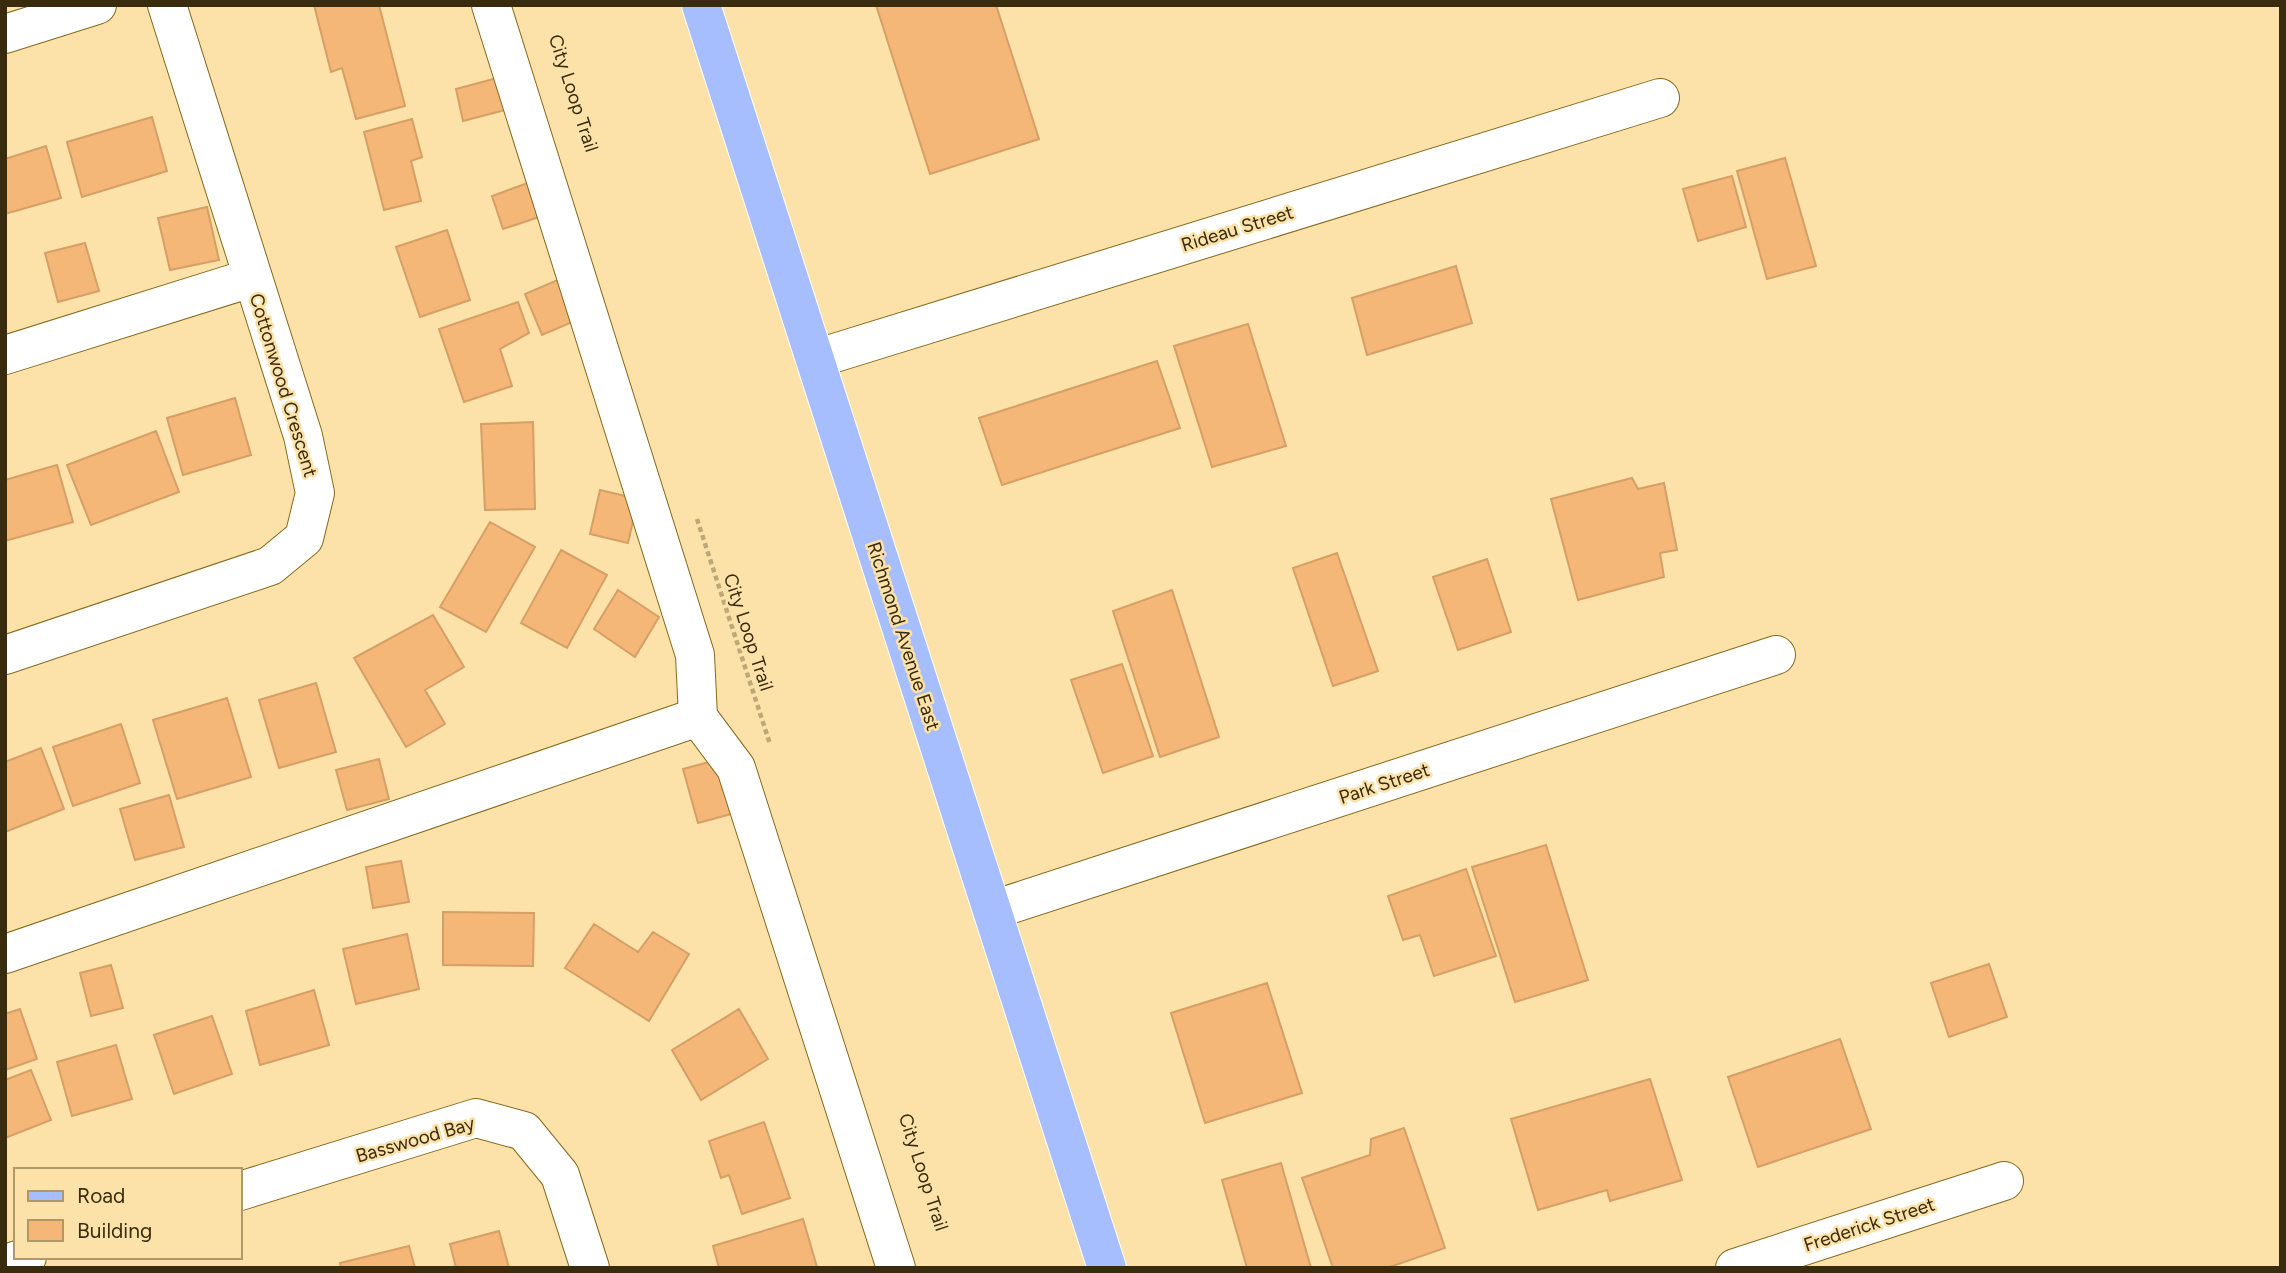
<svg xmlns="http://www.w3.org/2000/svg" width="2286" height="1273" viewBox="0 0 2286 1273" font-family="Figtree,sans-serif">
  <rect width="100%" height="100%" fill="#fce2a9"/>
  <path fill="#f4b777" stroke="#d59f66" stroke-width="2" d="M 314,5 L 379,5 L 405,106 L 356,119 L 342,68 L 331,72 Z
    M 876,5 L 996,5 L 1039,139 L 930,174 Z
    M 501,77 L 509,109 L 463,121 L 456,89 Z
    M 152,117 L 167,171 L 82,197 L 67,142 Z
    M 412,119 L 422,157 L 411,161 L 421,201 L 384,210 L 364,132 Z
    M 46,146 L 61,198 L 5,214 L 5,159 Z
    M 1785,158 L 1816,266 L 1767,279 L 1737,171 Z
    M 1732,176 L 1746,227 L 1698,241 L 1683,189 Z
    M 533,181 L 545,215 L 503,229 L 492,196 Z
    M 207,207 L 219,260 L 170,270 L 158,218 Z
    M 447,230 L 470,300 L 420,317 L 396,247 Z
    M 85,243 L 99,291 L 58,302 L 45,253 Z
    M 1456,266 L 1472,323 L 1367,355 L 1352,298 Z
    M 560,279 L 577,320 L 542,335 L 525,294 Z
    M 518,302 L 529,333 L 500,349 L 512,386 L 464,402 L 439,329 Z
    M 1248,324 L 1286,446 L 1212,467 L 1174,346 Z
    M 1157,361 L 1180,428 L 1002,485 L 979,418 Z
    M 235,398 L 251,455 L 183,475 L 167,418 Z
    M 533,422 L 535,509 L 485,510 L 481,424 Z
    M 156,431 L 179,492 L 91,525 L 67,465 Z
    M 57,465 L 73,522 L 5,541 L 5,480 Z
    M 1632,478 L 1638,489 L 1664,483 L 1677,550 L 1660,553 L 1664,577 L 1578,600 L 1551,499 Z
    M 600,490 L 638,499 L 628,543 L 590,534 Z
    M 490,522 L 535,547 L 486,632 L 440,607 Z
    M 561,550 L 607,575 L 567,648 L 521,623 Z
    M 1337,553 L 1378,671 L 1333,686 L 1293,568 Z
    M 1487,559 L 1511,632 L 1458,650 L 1433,577 Z
    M 618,590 L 659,617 L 635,657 L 594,629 Z
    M 1172,590 L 1219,737 L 1160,757 L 1113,611 Z
    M 433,615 L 464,667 L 425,690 L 445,724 L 406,747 L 354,658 Z
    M 1122,664 L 1153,756 L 1103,773 L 1071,680 Z
    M 316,683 L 336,752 L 279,768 L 259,700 Z
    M 227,698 L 251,777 L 177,799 L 153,720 Z
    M 121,724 L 140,783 L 73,806 L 53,747 Z
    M 41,748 L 64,809 L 5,832 L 5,762 Z
    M 379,759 L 389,799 L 347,810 L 336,770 Z
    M 720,759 L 735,813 L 698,823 L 683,769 Z
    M 169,795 L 184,847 L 135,860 L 120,809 Z
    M 1546,845 L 1588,980 L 1515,1002 L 1472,867 Z
    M 401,861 L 409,902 L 373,908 L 366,867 Z
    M 1466,869 L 1496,956 L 1434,976 L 1420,935 L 1403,940 L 1388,896 Z
    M 443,912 L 534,913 L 533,966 L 443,965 Z
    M 594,924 L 638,952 L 653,932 L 689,954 L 649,1021 L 565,968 Z
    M 407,934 L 419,989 L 356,1004 L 343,949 Z
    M 1989,964 L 2007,1017 L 1949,1037 L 1931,983 Z
    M 111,965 L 123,1008 L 91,1016 L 80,973 Z
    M 1267,983 L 1302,1093 L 1205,1123 L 1171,1013 Z
    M 314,990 L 329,1045 L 260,1065 L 246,1011 Z
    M 20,1009 L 37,1059 L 5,1070 L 5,1014 Z
    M 739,1009 L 768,1059 L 701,1100 L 672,1050 Z
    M 212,1016 L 232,1074 L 174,1094 L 154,1035 Z
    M 1840,1039 L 1871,1129 L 1758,1167 L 1728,1077 Z
    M 116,1045 L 132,1099 L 72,1116 L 57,1062 Z
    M 31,1070 L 51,1120 L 5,1138 L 5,1080 Z
    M 1650,1079 L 1682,1180 L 1610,1201 L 1607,1190 L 1538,1210 L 1511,1119 Z
    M 764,1122 L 790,1198 L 742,1214 L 729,1175 L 721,1178 L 709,1141 Z
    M 1404,1128 L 1445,1248 L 1387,1268 L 1333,1268 L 1302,1178 L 1370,1155 L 1371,1139 Z
    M 1281,1163 L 1311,1268 L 1247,1268 L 1222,1180 Z
    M 803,1219 L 817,1267 L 719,1268 L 713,1246 Z
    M 499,1231 L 509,1268 L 456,1268 L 450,1244 Z
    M 409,1246 L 415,1268 L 341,1268 L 340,1263 Z"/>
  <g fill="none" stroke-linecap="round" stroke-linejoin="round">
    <g stroke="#86691c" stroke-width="40">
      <path id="minor" d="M 5,34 L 97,5
        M 5,355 L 251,278
        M 815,359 L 1660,98
        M 5,655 L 270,566 L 304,538 L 315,493 L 303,436 L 167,5
        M 698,717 L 736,768 L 896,1268
        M 993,910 L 1776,655
        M 5,954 L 698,717 L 695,655 L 491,5
        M 240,1191 L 476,1118 L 524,1131 L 560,1175 L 590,1268
        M 5,1264 L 27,1257
        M 1735,1268 L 2004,1181"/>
    </g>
    <g stroke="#fff" stroke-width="40">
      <path id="major" d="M 701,5 L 1107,1268"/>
    </g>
    <path stroke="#bea878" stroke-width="4.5" stroke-dasharray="5 3.5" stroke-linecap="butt" d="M 697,519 L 770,744"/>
    <use href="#minor" stroke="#fff" stroke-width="38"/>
    <use href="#major" stroke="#a6befe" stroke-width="38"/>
  </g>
  <g text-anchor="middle" stroke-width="5" stroke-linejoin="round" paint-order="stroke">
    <g font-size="19" fill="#392c0e" stroke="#fce2a9">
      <text transform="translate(574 93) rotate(72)" y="7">City Loop Trail</text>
      <text transform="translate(1237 228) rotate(-17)" y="7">Rideau Street</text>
      <text transform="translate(284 385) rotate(73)" y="7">Cottonwood Crescent</text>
      <text transform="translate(749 632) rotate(72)" y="7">City Loop Trail</text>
      <text transform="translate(904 636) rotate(72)" y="7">Richmond Avenue East</text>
      <text transform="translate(1384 783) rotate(-18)" y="7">Park Street</text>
      <text transform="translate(415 1139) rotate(-16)" y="7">Basswood Bay</text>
      <text transform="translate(924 1172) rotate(72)" y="7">City Loop Trail</text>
      <text transform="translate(1869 1224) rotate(-18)" y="7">Frederick Street</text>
    </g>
  </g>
  <rect width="2286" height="1273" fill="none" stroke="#392c0e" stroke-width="14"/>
  <rect x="14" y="1168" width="228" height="91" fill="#fce2a9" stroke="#ae996b" stroke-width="2"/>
  <rect x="28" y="1191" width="35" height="10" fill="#a6befe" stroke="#ae996b" stroke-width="2"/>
  <text x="77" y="1203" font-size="21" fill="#392c0e">Road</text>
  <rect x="28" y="1220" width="35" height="21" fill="#f4b777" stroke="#ae996b" stroke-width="2"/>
  <text x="77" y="1238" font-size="21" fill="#392c0e">Building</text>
</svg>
